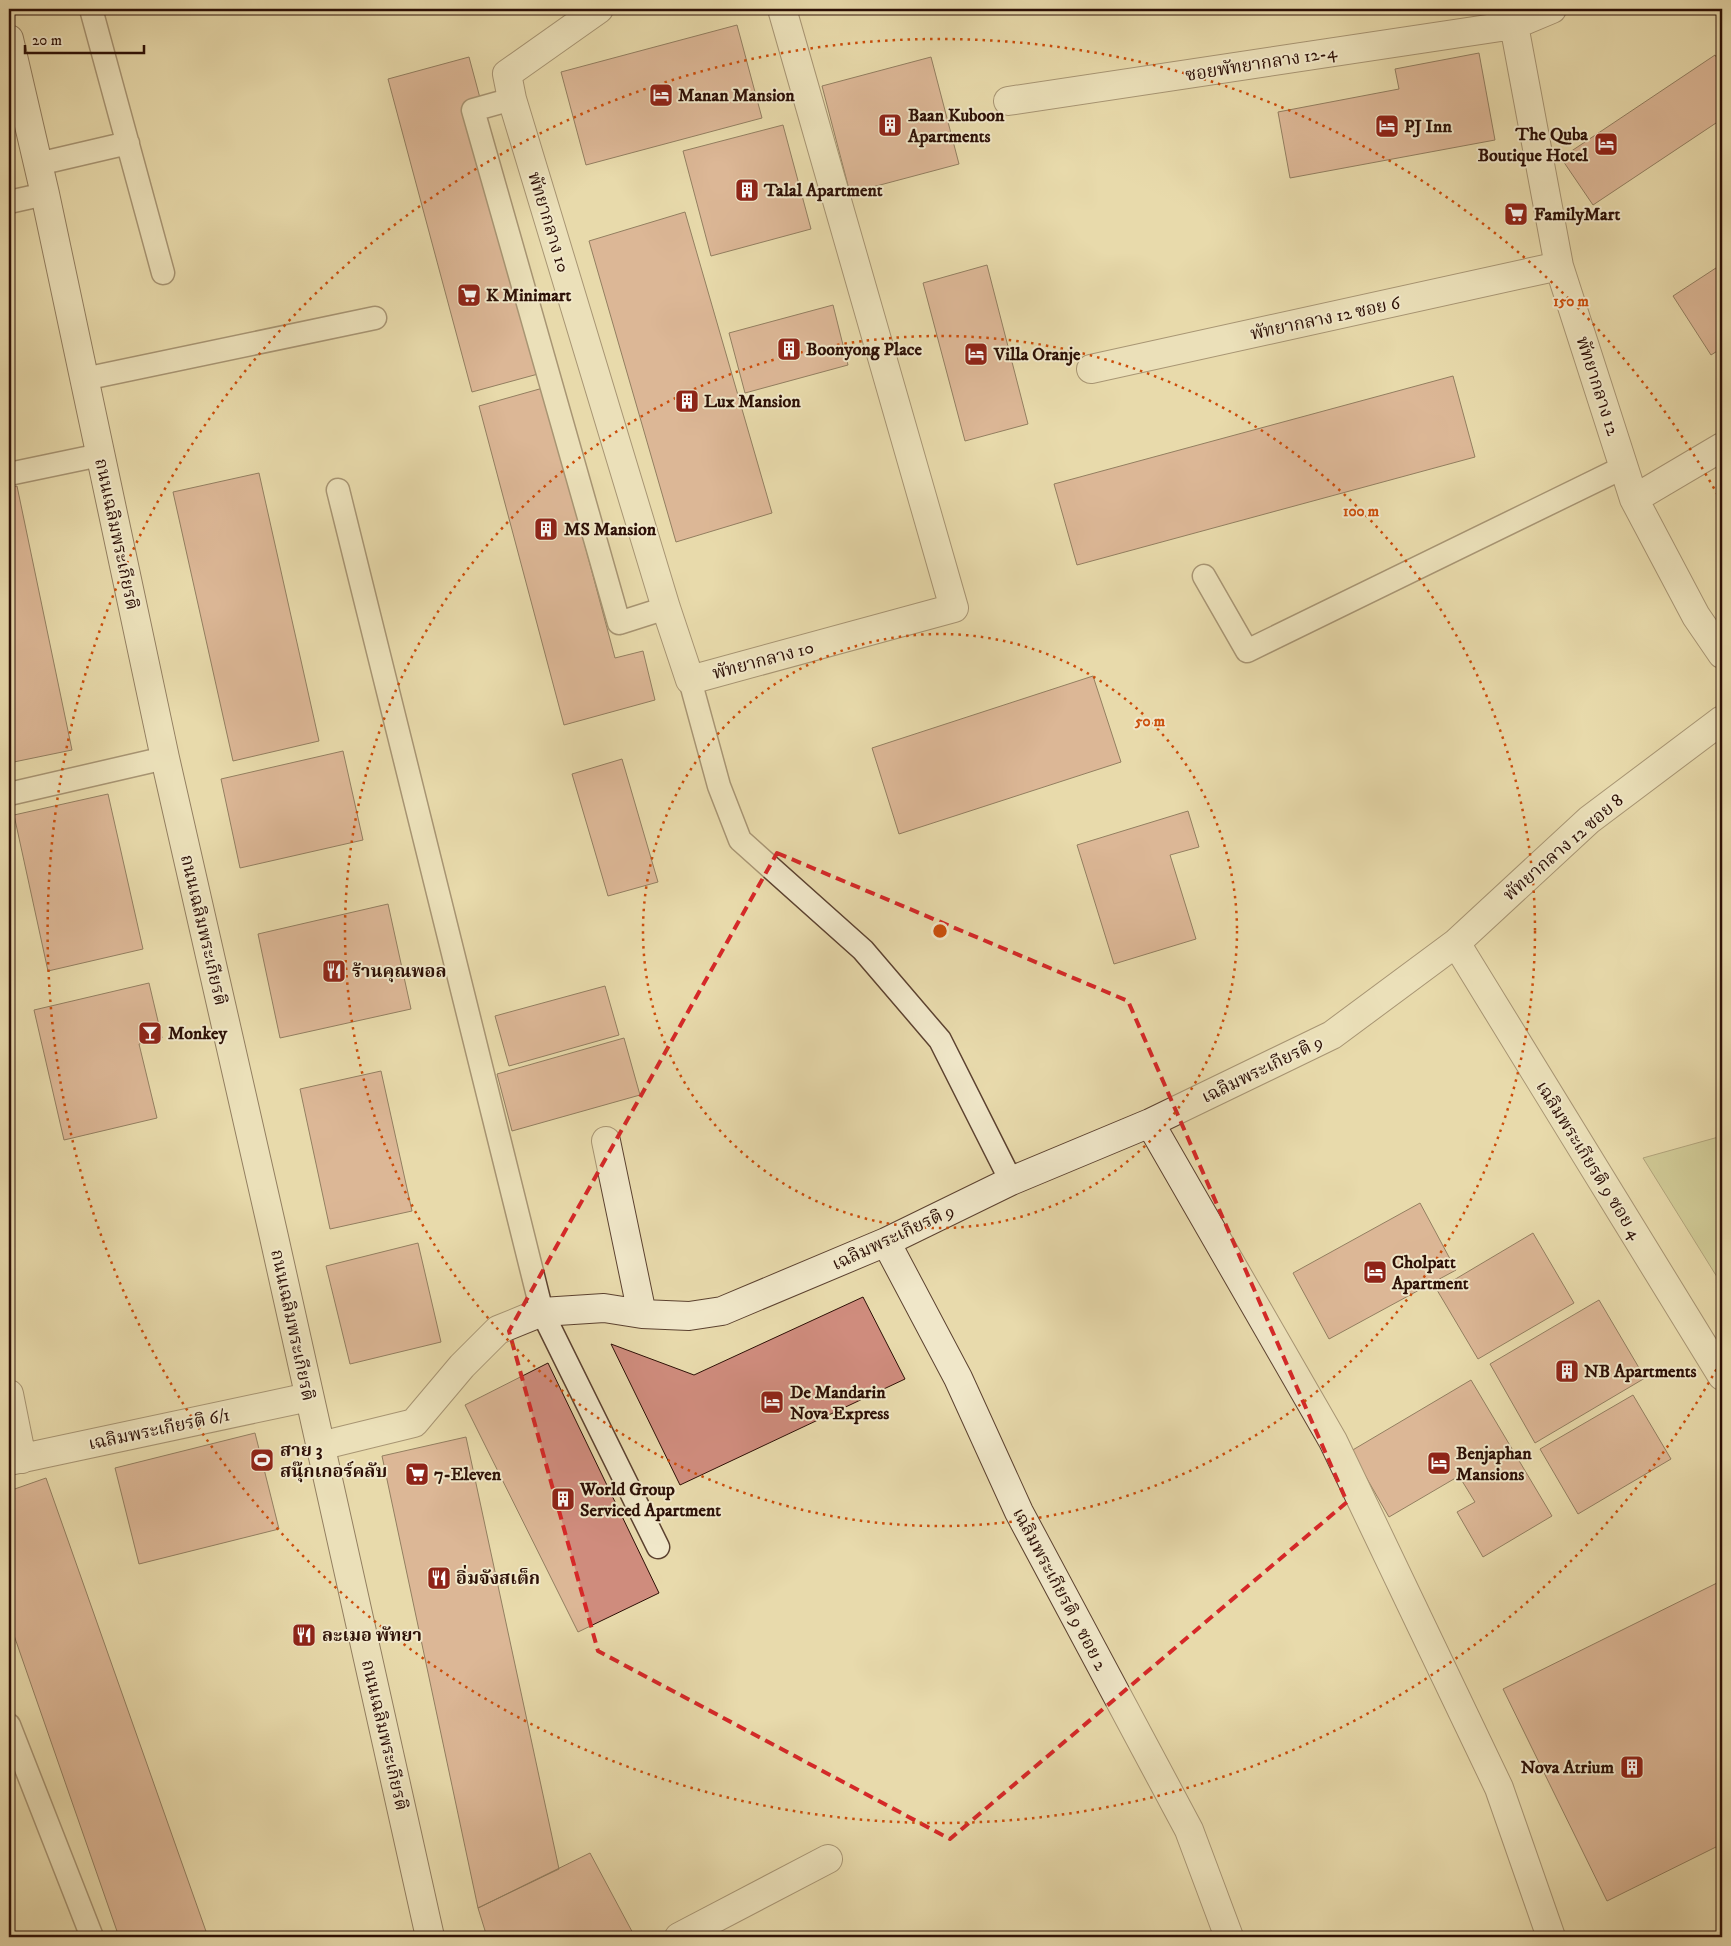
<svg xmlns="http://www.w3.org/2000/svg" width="1731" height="1946" viewBox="0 0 1731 1946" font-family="'IM FELL DW Pica','Noto Serif Thai',serif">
  <rect width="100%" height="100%" fill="#e8daac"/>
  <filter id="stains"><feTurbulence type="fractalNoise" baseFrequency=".004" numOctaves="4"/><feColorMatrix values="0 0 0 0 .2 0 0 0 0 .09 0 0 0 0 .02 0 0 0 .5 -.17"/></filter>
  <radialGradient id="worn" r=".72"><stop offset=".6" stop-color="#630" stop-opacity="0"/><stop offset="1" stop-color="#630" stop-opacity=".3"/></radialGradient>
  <path fill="#bbbe86" stroke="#746746" d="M 1722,1136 L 1722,1285 L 1643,1158 Z"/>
  <path fill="#cf8c7d" stroke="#2d1006" d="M 737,25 L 762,118 L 586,165 L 561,72 Z
    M 1479,53 L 1495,140 L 1290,178 L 1278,112 L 1399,89 L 1395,69 Z
    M 1715,55 L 1722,66 L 1722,119 L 1593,205 L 1561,158 Z
    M 469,57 L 480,98 L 538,374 L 472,392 L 388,79 Z
    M 931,57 L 959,164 L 850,193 L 822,86 Z
    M 783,125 L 811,229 L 711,256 L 683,151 Z
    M 685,212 L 772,513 L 676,542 L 589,241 Z
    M 1722,264 L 1722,348 L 1711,355 L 1673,296 Z
    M 987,265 L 1028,424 L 965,441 L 923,283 Z
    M 833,305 L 848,365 L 745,393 L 729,333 Z
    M 1453,376 L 1475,457 L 1077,565 L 1054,484 Z
    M 543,388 L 615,658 L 643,651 L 655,700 L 564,725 L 479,406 Z
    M 259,473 L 319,741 L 233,761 L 173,492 Z
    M 17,486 L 72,750 L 9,763 L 9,488 Z
    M 1093,676 L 1121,762 L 899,834 L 872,748 Z
    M 343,751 L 363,840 L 240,868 L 221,779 Z
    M 622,759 L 658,882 L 608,896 L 572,774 Z
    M 108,794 L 143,949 L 48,971 L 14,815 Z
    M 1188,811 L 1199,847 L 1170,855 L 1196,939 L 1114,964 L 1077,845 Z
    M 388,904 L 411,1009 L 280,1038 L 258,934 Z
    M 149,983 L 162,1038 L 139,1044 L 157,1118 L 64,1140 L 34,1010 Z
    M 605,986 L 619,1035 L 509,1066 L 495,1016 Z
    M 624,1038 L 640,1095 L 512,1131 L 497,1074 Z
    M 381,1071 L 412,1211 L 330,1229 L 300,1089 Z
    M 1420,1203 L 1456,1270 L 1329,1339 L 1293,1273 Z
    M 1533,1233 L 1574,1303 L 1478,1359 L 1437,1290 Z
    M 418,1243 L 441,1342 L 350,1364 L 326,1266 Z
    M 863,1297 L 905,1379 L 680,1485 L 611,1344 L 694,1375 Z
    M 1599,1300 L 1645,1378 L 1535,1443 L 1490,1364 Z
    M 548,1363 L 659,1593 L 578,1632 L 465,1405 Z
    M 1471,1380 L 1552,1516 L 1483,1557 L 1457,1512 L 1475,1502 L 1459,1476 L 1389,1517 L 1351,1451 Z
    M 1633,1395 L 1671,1459 L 1578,1514 L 1540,1449 Z
    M 255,1433 L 279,1529 L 139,1564 L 115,1468 Z
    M 466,1437 L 559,1869 L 478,1908 L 382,1456 Z
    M 46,1478 L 208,1937 L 119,1937 L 9,1621 L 9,1491 Z
    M 1719,1582 L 1722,1588 L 1722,1844 L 1607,1901 L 1503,1689 Z
    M 590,1853 L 635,1937 L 487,1937 L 478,1908 Z"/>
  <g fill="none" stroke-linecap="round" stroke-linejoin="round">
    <g stroke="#5c4230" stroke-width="25">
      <path id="service" d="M 91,9 L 163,273
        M 512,99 L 473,110 L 619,623 L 666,608
        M 38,164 L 128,143
        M 9,202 L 45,194
        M 84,379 L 375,318
        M 9,474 L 100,455
        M 338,490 L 542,1312 L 658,1547
        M 1204,576 L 1247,651 L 1624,467
        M 690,680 L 719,786 L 740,840 L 863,950 L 940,1040 L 1011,1181
        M 9,794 L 165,758
        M 9,1725 L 92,1937"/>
    </g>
    <g stroke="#5c4230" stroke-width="30">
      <path id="minor" d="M 599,9 L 507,74 L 512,99 L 666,608 L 690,680 L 954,608 L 782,9
        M 1514,9 L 1514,25 L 1559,266 L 1634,499 L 1696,616 L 1722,654
        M 1008,101 L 1514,25 L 1552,9
        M 1091,369 L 1559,266
        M 1634,499 L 1722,447
        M 1456,943 L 1722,1376
        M 1150,1123 L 1333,1441 L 1499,1788 L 1551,1937
        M 606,1141 L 642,1314
        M 886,1242 L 958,1378 L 1019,1512 L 1189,1830 L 1229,1937
        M 9,1394 L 22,1459
        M 320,1446 L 414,1423 L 462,1366 L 498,1330 L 542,1312 L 604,1308 L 642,1314 L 689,1316 L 722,1311 L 886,1242 L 1011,1181 L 1150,1123 L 1332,1035 L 1456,943 L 1589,820 L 1722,720
        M 9,1461 L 309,1397
        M 679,1937 L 828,1859"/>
    </g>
    <g stroke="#2d1006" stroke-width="30">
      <path id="secondary" d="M 9,39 L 45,194 L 165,758 L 274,1237 L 430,1937"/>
    </g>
    <use href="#service" stroke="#f0e7c9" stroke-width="22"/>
    <use href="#minor" stroke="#f0e7c9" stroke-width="28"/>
    <use href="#secondary" stroke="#f0e7c9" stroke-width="28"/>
  </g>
  <path d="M0 0H1731V1946H0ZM 777,853 L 1128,1001 L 1347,1502 L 950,1839 L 598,1651 L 509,1331 Z" fill="#e8daac" fill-opacity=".55" fill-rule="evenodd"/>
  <path fill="none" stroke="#d62828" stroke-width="4" stroke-dasharray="10 6" stroke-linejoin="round" d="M 777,853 L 1128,1001 L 1347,1502 L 950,1839 L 598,1651 L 509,1331 Z"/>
  <g fill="none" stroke="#cc4e0b" stroke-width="2.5" stroke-dasharray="2.5 5">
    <circle cx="940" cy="931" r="297"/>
    <circle cx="940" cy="931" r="595"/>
    <path d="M1720 1363A892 892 0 1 1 1720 499"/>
  </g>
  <defs>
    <g id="hotel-square" transform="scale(1.25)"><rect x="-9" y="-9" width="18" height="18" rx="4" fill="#8f2418" stroke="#f0e7c9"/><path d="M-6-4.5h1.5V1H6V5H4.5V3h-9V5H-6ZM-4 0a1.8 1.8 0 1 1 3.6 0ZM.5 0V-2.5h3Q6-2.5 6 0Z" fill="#fff"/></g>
    <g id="building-square" transform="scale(1.25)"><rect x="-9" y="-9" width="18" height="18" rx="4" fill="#8f2418" stroke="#f0e7c9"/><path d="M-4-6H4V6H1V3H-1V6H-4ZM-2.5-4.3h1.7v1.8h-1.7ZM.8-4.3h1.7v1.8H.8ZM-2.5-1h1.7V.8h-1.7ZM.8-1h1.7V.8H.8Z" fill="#fff"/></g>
    <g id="supermarket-square" transform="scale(1.25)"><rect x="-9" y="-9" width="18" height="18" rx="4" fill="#8f2418" stroke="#f0e7c9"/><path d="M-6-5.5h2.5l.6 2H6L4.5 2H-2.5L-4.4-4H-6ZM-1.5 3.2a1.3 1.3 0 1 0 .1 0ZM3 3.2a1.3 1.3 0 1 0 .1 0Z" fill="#fff"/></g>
    <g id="restaurant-square" transform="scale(1.25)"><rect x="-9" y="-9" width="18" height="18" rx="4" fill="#8f2418" stroke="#f0e7c9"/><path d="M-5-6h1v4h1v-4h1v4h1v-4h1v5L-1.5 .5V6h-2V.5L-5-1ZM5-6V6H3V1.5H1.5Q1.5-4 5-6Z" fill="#fff"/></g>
    <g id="bar-square" transform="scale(1.25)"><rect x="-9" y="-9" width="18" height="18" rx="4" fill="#8f2418" stroke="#f0e7c9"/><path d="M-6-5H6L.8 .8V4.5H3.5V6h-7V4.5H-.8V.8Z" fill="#fff"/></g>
    <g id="stadium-square" transform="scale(1.25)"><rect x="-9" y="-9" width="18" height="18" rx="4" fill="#8f2418" stroke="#f0e7c9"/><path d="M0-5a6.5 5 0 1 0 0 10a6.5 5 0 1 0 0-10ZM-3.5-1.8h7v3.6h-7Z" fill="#fff"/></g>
  </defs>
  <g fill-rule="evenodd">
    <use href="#hotel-square" x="661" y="95"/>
    <use href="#building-square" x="890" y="125"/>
    <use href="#hotel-square" x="1387" y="126"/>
    <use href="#hotel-square" x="1606" y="144"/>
    <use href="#building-square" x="747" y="190"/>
    <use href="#supermarket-square" x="1516" y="214"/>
    <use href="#supermarket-square" x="469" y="295"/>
    <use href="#building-square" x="789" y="349"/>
    <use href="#hotel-square" x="976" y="354"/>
    <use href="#building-square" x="687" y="401"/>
    <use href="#building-square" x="546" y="529"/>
    <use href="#restaurant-square" x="334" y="971"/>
    <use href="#bar-square" x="150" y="1033"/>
    <use href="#hotel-square" x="1375" y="1272"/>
    <use href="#building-square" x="1567" y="1371"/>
    <use href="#hotel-square" x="772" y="1402"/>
    <use href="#stadium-square" x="262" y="1460"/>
    <use href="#hotel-square" x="1439" y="1463"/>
    <use href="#supermarket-square" x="417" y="1474"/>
    <use href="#building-square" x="563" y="1499"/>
    <use href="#restaurant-square" x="439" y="1578"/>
    <use href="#restaurant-square" x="304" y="1635"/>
    <use href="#building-square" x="1632" y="1767"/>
  </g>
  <g text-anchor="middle" stroke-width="4" stroke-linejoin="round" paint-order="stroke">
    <g font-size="18" fill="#2d1006" stroke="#f0e7c9">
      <text transform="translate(1261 63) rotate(-9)" y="6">ซอยพัทยากลาง 12-4</text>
      <text transform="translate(549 222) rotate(73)" y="6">พัทยากลาง 10</text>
      <text transform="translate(1325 318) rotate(-12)" y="6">พัทยากลาง 12 ซอย 6</text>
      <text transform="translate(1598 386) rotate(72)" y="6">พัทยากลาง 12</text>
      <text transform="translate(117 534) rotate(78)" y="6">ถนนเฉลิมพระเกียรติ</text>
      <text transform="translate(763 660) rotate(-15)" y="6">พัทยากลาง 10</text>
      <text transform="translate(1563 847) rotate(-41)" y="6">พัทยากลาง 12 ซอย 8</text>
      <text transform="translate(204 930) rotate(77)" y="6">ถนนเฉลิมพระเกียรติ</text>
      <text transform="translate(1262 1069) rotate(-26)" y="6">เฉลิมพระเกียรติ 9</text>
      <text transform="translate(1589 1160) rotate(58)" y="6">เฉลิมพระเกียรติ 9 ซอย 4</text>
      <text transform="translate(893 1237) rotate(-25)" y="6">เฉลิมพระเกียรติ 9</text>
      <text transform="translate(293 1325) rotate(78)" y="6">ถนนเฉลิมพระเกียรติ</text>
      <text transform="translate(159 1429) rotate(-12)" y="6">เฉลิมพระเกียรติ 6/1</text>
      <text transform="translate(1060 1589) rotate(62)" y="6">เฉลิมพระเกียรติ 9 ซอย 2</text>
      <text transform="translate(385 1735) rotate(77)" y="6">ถนนเฉลิมพระเกียรติ</text>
    </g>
    <g font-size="18" font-weight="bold" fill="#2d1006" stroke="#f0e7c9" text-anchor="start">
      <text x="678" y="101">Manan Mansion</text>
      <text x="908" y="121">Baan Kuboon<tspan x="908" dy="21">Apartments</tspan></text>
      <text x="1404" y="132">PJ Inn</text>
      <text x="1588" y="140" text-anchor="end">The Quba<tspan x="1588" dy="21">Boutique Hotel</tspan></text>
      <text x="764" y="196">Talal Apartment</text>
      <text x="1534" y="220">FamilyMart</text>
      <text x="486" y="301">K Minimart</text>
      <text x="806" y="355">Boonyong Place</text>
      <text x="994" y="360">Villa Oranje</text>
      <text x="704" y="407">Lux Mansion</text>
      <text x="564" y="535">MS Mansion</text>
      <text x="352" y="977">ร้านคุณพอล</text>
      <text x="168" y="1039">Monkey</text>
      <text x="1392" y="1268">Cholpatt<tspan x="1392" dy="21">Apartment</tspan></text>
      <text x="1584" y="1377">NB Apartments</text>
      <text x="790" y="1398">De Mandarin<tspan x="790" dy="21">Nova Express</tspan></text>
      <text x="280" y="1456">สาย 3<tspan x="280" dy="21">สนุ๊กเกอร์คลับ</tspan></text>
      <text x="1456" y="1459">Benjaphan<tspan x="1456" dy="21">Mansions</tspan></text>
      <text x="434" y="1480">7-Eleven</text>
      <text x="580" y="1495">World Group<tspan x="580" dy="21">Serviced Apartment</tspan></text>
      <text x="456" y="1584">อิ่มจังสเต็ก</text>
      <text x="322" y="1641">ละเมอ พัทยา</text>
      <text x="1614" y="1773" text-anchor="end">Nova Atrium</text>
    </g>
  </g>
  <circle cx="940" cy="931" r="8" fill="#cc4e0b" stroke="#f0e7c9" stroke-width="2.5"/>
  <g font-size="15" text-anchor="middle" font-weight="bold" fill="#cc4e0b" stroke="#f0e7c9" stroke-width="4" stroke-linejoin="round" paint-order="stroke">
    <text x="1571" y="306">150 m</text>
    <text x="1361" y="516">100 m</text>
    <text x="1150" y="726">50 m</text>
  </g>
  <rect width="1731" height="1946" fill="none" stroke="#e8daac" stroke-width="30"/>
  <rect x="10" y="10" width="1711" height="1926" fill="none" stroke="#2d1006" stroke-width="2.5"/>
  <rect x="15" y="15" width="1701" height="1916" fill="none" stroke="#2d1006"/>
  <path d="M25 45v8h119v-8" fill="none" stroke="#2d1006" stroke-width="2.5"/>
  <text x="32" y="45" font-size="15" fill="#2d1006" stroke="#f0e7c9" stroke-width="4" paint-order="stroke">20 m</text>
  <rect width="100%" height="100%" filter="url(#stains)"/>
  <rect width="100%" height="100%" fill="url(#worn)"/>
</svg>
